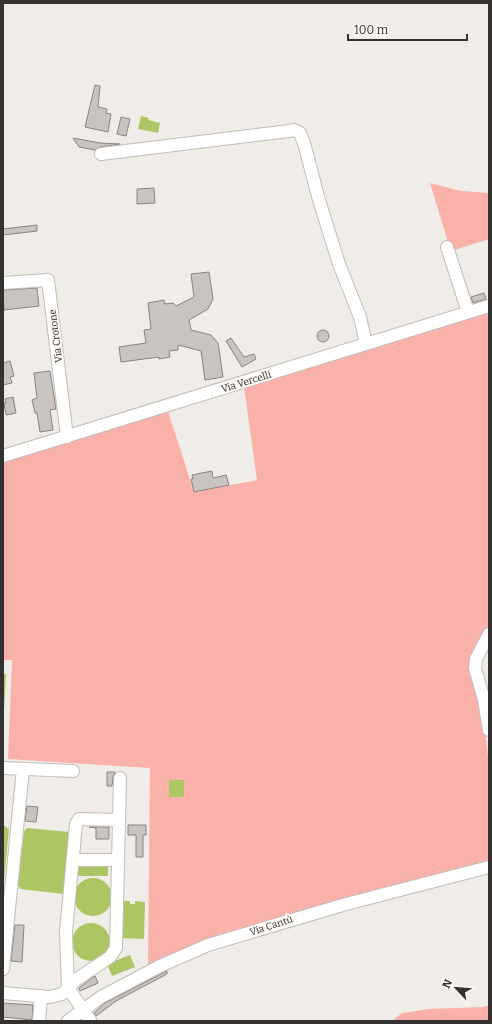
<svg xmlns="http://www.w3.org/2000/svg" width="492" height="1024" viewBox="0 0 492 1024" font-family="Bitter,serif">
  <rect width="100%" height="100%" fill="#f0ece7"/>
  <path fill="#f9b1aa" d="M 430,183 L 461,191 L 489,193 L 489,239 L 454,250 L 448,242 Z
    M 489,309 L 489,627 L 471,663 L 484,716 L 489,768 L 489,864 L 148,966 L 150,768 L 8,759 L 12,660 L 3,660 L 3,460 L 168,411 L 194,492 L 257,480 L 244,387 Z
    M 489,1005 L 489,1021 L 392,1021 L 402,1013 L 429,1009 L 483,1007 Z"/>
  <path fill="#acc664" d="M 141,116 L 149,118 L 148,120 L 160,123 L 158,133 L 138,129 Z
    M 3,674 L 6,674 L 4,711 L 3,711 Z
    M 169,780 L 184,780 L 184,797 L 169,797 Z
    M 3,825 L 9,829 L 3,891 Z
    M 27,828 L 69,832 L 70,850 L 67,852 L 69,856 L 67,871 L 65,873 L 67,876 L 66,892 L 63,894 L 21,889 L 18,886 L 24,831 Z
    M 78,864 L 108,864 L 108,876 L 78,876 Z
    M74 897a19 19 0 1 1 38 0a19 19 0 1 1-38 0Z
    M 120,901 L 130,901 L 130,904 L 135,904 L 135,901 L 145,902 L 144,939 L 119,938 Z
    M72 942a19 19 0 1 1 38 0a19 19 0 1 1-38 0Z
    M 130,955 L 135,967 L 112,976 L 107,964 Z"/>
  <path fill="#cac4c1" stroke="#898481" d="M 95,85 L 100,86 L 98,107 L 107,109 L 106,113 L 111,114 L 108,132 L 85,127 Z
    M 121,117 L 130,119 L 126,136 L 117,134 Z
    M 73,138 L 100,143 L 120,144 L 100,147 L 95,150 L 79,147 Z
    M 154,188 L 155,203 L 137,204 L 137,189 Z
    M 37,225 L 37,231 L 3,235 L 3,229 Z
    M 209,272 L 213,299 L 208,309 L 189,320 L 191,330 L 211,335 L 218,343 L 223,377 L 205,380 L 201,351 L 178,345 L 178,350 L 169,351 L 170,357 L 159,359 L 159,357 L 121,362 L 119,347 L 146,343 L 144,330 L 151,329 L 148,303 L 164,300 L 165,304 L 173,303 L 176,306 L 194,297 L 191,274 Z
    M 37,288 L 39,306 L 4,310 L 3,290 Z
    M 484,293 L 486,299 L 473,303 L 471,297 Z
    M317 336a6 6 0 1 1 12 0a6 6 0 1 1-12 0Z
    M 231,338 L 244,357 L 254,354 L 256,359 L 242,367 L 226,341 Z
    M 10,361 L 14,376 L 10,377 L 12,383 L 3,385 L 3,363 Z
    M 50,371 L 56,409 L 50,410 L 53,430 L 40,432 L 37,413 L 35,413 L 32,400 L 37,398 L 34,373 Z
    M 13,397 L 16,413 L 6,415 L 4,403 L 6,403 L 5,399 Z
    M 212,471 L 213,478 L 226,475 L 229,485 L 194,492 L 191,479 L 193,479 L 192,475 Z
    M 107,772 L 115,772 L 113,777 L 112,786 L 107,786 Z
    M 27,806 L 38,807 L 36,822 L 25,821 Z
    M 128,825 L 146,825 L 146,835 L 143,835 L 143,857 L 136,857 L 136,835 L 128,835 Z
    M 89,827 L 109,827 L 109,839 L 96,839 L 96,828 Z
    M 15,925 L 24,925 L 22,962 L 11,961 Z
    M 167,971 L 167,974 L 116,1001 L 96,1016 L 94,1013 L 105,1003 Z
    M 95,976 L 98,983 L 80,991 L 79,988 Z
    M 3,1003 L 33,1005 L 32,1020 L 3,1017 Z"/>
  <g fill="none" stroke-linecap="round" stroke-linejoin="round">
    <g stroke="#c1bdb8" stroke-width="14">
      <path id="minor" d="M 101,154 L 289,131 L 294,130 L 300,133 L 304,143 L 319,200 L 339,264 L 360,317 L 366,344
        M 447,247 L 468,312
        M 3,283 L 48,280 L 67,437
        M 3,456 L 489,306
        M 489,634 L 476,659 L 475,668 L 484,700 L 489,730
        M 3,768 L 73,771
        M 73,860 L 118,860
        M 3,969 L 23,769
        M 3,993 L 50,997 L 62,994 L 77,979 L 110,957 L 116,948 L 120,778
        M 90,1020 L 68,988 L 66,932 L 76,824 L 79,819 L 119,820
        M 39,1021 L 41,996
        M 68,1021 L 101,997 L 160,966 L 208,945 L 346,904 L 489,867"/>
    </g>
    <use href="#minor" stroke="#fff" stroke-width="12"/>
  </g>
  <g text-anchor="middle" stroke-width="4" stroke-linejoin="round" paint-order="stroke">
    <g font-size="10" fill="#343230" stroke="#fdf9f4">
      <text transform="translate(55 336) rotate(-97)" y="4">Via Crotone</text>
      <text transform="translate(246 381) rotate(-17)" y="4">Via Vercelli</text>
      <text transform="translate(271 925) rotate(-18)" y="4">Via Cantù</text>
    </g>
  </g>
  <rect width="492" height="1024" fill="none" stroke="#343230" stroke-width="8"/>
  <g transform="translate(456 988) rotate(296)" stroke="#fdf9f4" stroke-width="3" paint-order="stroke">
  <path d="M0-3L7 15L0 10L-7 15Z" fill="#343230"/>
  <text y="-6" font-size="11" font-weight="bold" text-anchor="middle" fill="#343230">N</text>
  </g>
  <path d="M348 34v6h119v-6" fill="none" stroke="#343230" stroke-width="2"/>
  <text x="354" y="34" font-size="12" fill="#343230" stroke="#fdf9f4" stroke-width="3" paint-order="stroke">100 m</text>
</svg>
